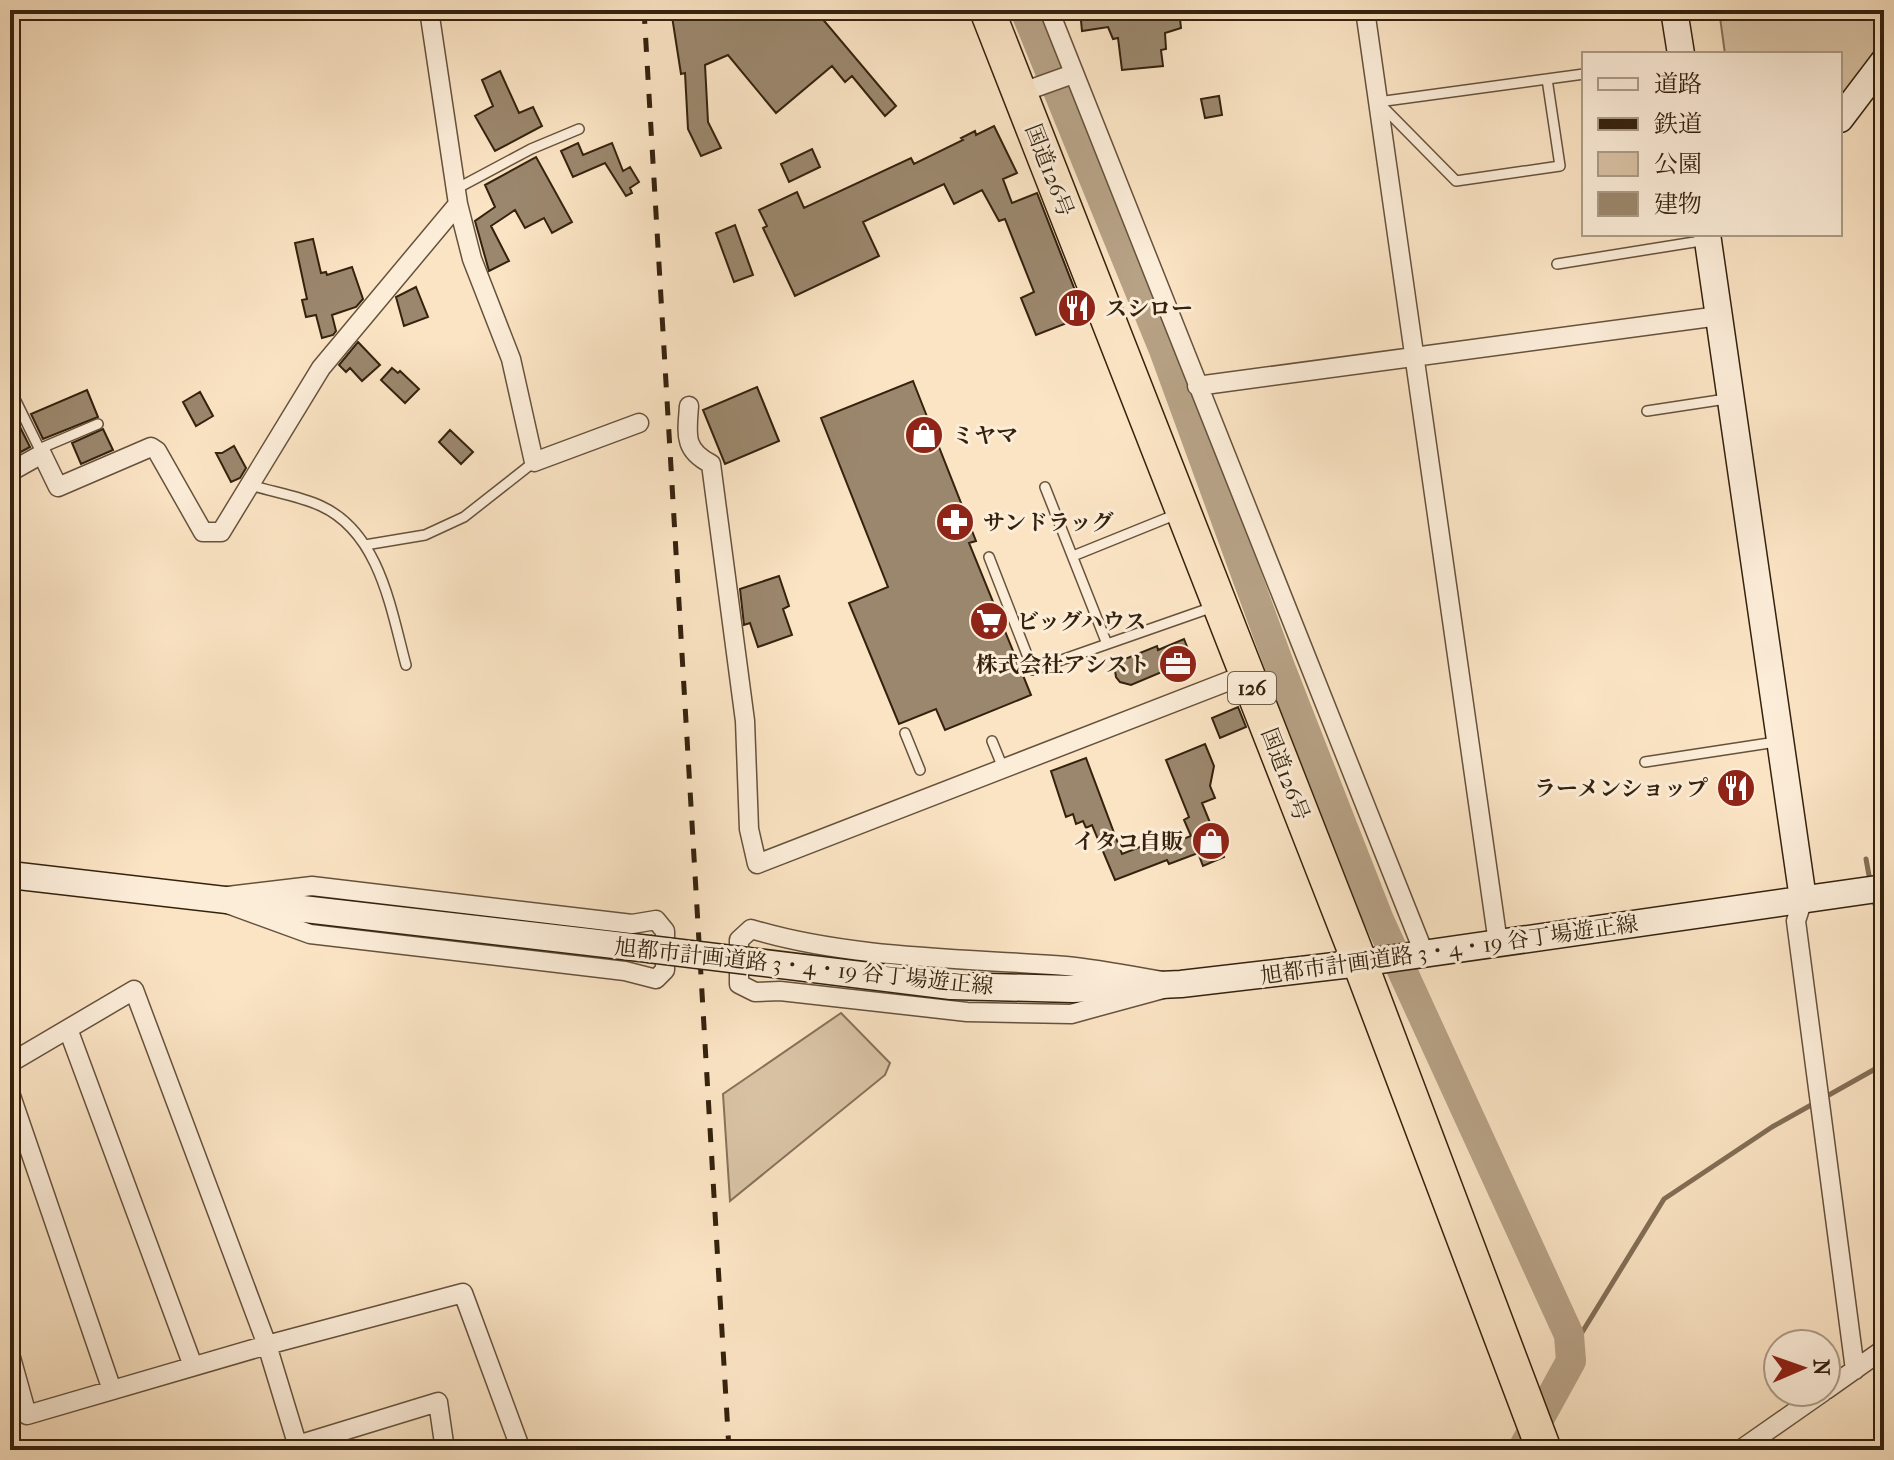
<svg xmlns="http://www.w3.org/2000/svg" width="1894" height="1460" viewBox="0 0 1894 1460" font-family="'IM FELL French Canon','Noto Serif JP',serif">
  <rect width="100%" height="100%" fill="#fbe4c4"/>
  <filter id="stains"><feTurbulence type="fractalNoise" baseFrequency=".0025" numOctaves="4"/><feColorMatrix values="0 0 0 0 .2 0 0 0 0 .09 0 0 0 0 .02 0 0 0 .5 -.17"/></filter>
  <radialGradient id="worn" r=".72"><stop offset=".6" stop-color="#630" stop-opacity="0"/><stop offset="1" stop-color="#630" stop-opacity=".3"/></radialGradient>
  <path fill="#d9c3a5" stroke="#86725a" stroke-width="2" d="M 1719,10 L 1884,10 L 1884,42 L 1840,101 L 1840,54 L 1725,54 Z
    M 841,1013 L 890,1063 L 885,1075 L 730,1201 L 723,1094 Z"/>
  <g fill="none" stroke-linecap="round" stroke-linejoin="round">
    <path stroke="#836f56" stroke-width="5" d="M 1866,859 L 1870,881
      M 1873,899 L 1884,928
      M 1570,1352 L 1664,1199 L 1772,1127 L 1884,1064"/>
    <path stroke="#b7a286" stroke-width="30" d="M 1025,10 L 1164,350 L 1280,667 L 1379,920 L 1569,1335 L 1571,1361 L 1522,1450"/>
  </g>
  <path fill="#9b876d" stroke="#34220e" stroke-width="2" d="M 671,10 L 815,10 L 896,106 L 885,116 L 852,76 L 845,82 L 832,66 L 776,113 L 728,55 L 705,65 L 708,122 L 721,148 L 701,156 L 688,129 L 685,73 L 681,74 Z
    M 1080,10 L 1179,10 L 1181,28 L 1165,33 L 1166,49 L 1161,50 L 1163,66 L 1122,70 L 1118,38 L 1113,39 L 1108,27 L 1082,31 Z
    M 500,71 L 519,113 L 533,107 L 542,126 L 495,151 L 475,116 L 493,106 L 482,80 Z
    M 1219,96 L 1222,115 L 1205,118 L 1201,99 Z
    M 994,126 L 1017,173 L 1003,179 L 1012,203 L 1037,193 L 1085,316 L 1036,335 L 1021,298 L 1034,292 L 1005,219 L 999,221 L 982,190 L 954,204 L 944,184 L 863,222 L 879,256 L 795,296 L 763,228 L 767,226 L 759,210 L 797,192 L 804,208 L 911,158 L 914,164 L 963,140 L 961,138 L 975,131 L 976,135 Z
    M 578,143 L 583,155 L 612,143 L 623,171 L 630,167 L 639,182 L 630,188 L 632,193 L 626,196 L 605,163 L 573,177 L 561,151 Z
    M 812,149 L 820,167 L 789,182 L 781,164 Z
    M 536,157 L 572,222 L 552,233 L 544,218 L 525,228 L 515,210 L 491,226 L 509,261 L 489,271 L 475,221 L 495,207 L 485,185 Z
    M 735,225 L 753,275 L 734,282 L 716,233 Z
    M 313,239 L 321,273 L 326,272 L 327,275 L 352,267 L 363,299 L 356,307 L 332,315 L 336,331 L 333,335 L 322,338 L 316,315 L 306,317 L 302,300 L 307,299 L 295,243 Z
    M 416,287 L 428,317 L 404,326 L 396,297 Z
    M 358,342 L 380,365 L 362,381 L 350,368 L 346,372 L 339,365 Z
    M 392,368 L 398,373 L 400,371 L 419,389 L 405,403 L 381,380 Z
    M 913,381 L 976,541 L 969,543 L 1031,695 L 945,730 L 936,709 L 899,724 L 849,603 L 888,587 L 821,418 Z
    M 757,387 L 779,441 L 725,464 L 703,410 Z
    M 87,390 L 98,417 L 43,439 L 31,414 Z
    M 200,392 L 213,416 L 196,426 L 183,402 Z
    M 16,419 L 30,447 L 15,455 L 10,444 L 10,422 Z
    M 103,429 L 113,450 L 81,464 L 72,443 Z
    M 450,430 L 473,452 L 461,464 L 439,442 Z
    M 234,446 L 246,468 L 240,478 L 231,482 L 216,453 L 222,453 Z
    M 779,576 L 789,606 L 783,609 L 792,635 L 758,647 L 750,623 L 744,625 L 740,589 Z
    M 1184,639 L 1194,664 L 1173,673 L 1171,668 L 1131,685 L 1120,682 L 1116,677 L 1115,671 L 1120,661 L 1157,646 L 1158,650 Z
    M 1238,707 L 1246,727 L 1220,738 L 1212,718 Z
    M 1205,744 L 1214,766 L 1210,786 L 1215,798 L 1202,803 L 1224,857 L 1203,866 L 1198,853 L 1169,864 L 1167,860 L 1115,880 L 1092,825 L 1086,828 L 1083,821 L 1076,824 L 1073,814 L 1066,817 L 1051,771 L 1086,758 L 1122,854 L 1153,842 L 1156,850 L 1191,836 L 1184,820 L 1189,817 L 1166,760 Z"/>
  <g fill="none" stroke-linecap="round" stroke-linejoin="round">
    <g stroke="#66523c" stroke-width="12">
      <path id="lane" d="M 1378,102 L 1584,74
        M 1381,105 L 1456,181 L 1560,166 L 1547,79
        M 456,189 L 531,149 L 579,129
        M 1557,264 L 1707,240
        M 10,389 L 42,454
        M 1647,411 L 1726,399
        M 39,449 L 98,424
        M 250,485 C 273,492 300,496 321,506 C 380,533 391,610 406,665
        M 1045,487 L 1107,644
        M 365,545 L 425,535 L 464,517 L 534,462
        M 1073,556 L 1177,514
        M 989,557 L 1033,670 L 1213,607
        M 905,733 L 920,770
        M 992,741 L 1003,768
        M 1645,762 L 1776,742"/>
    </g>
    <g stroke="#66523c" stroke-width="21">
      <path id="street" d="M 429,10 L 458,204 L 472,259 L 511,359 L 534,462 L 639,423
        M 1049,10 L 1424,953
        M 1365,10 L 1498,943
        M 1020,93 L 1073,74
        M 1197,386 L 1719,316
        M 689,406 C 687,434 683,450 711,464 L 745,721 L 749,829 L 757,864 L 1247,674
        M 10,472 L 42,454 L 58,487 L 151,447 L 157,451 L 203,532 L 221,532 L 321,368 L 458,204
        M 312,886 L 632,924 L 656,920 L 665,931 L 665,970 L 656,979 L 625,971 L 310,934 L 211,898 Z
        M 1803,899 L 1796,921 L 1855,1370
        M 751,929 C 850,959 963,958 1066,966 C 1105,970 1143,978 1181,984 L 1071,1014 L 967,1012 L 780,991 L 755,992 L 739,984 L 739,940 Z
        M 68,1029 L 193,1366
        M 10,1063 L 134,990 L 267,1345 L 299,1450
        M 10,1093 L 112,1390
        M 10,1354 L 27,1415 L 267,1345 L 463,1293 L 521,1450
        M 1826,1390 L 1884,1349
        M 281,1450 L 438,1402 L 445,1450
        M 1740,1450 L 1823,1392"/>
    </g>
    <g stroke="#34220e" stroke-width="29">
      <path id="secondary" d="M 1674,10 L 1681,54
        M 1840,119 L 1884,61
        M 1707,234 L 1803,899
        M 10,875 L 649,949
        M 748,961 L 951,986 L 1073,989 L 1181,984 L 1360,963 L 1884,888"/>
    </g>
    <g stroke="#34220e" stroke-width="37">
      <path id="highway" d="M 987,10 L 1360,963 L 1544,1450"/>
    </g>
    <use href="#lane" stroke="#fcedd9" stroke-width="9"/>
    <use href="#street" stroke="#fcedd9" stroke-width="18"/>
    <use href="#secondary" stroke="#fcedd9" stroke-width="26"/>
    <use href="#highway" stroke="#fbe4c4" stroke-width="34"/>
    <path stroke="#34220e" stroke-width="5" stroke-dasharray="14 14" stroke-linecap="butt" d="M 644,10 L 729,1450"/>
    <g stroke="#34220e" stroke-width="29" stroke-linecap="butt">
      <path id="secondary-bridge" d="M 649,949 L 748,961"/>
    </g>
    <use href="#secondary-bridge" stroke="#fcedd9" stroke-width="26"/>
  </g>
  <defs>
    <g id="restaurant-disc" transform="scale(2)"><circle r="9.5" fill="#8f2418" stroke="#fcedd9"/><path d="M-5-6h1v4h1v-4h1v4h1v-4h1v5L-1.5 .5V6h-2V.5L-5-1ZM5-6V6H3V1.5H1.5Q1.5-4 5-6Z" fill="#fff"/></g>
    <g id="shop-disc" transform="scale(2)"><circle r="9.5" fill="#8f2418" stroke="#fcedd9"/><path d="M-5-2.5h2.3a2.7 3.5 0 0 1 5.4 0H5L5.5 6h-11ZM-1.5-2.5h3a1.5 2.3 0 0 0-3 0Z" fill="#fff"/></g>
    <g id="pharmacy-disc" transform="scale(2)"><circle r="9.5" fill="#8f2418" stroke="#fcedd9"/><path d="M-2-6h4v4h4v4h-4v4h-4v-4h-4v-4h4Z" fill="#fff"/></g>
    <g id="supermarket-disc" transform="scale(2)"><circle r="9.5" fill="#8f2418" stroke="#fcedd9"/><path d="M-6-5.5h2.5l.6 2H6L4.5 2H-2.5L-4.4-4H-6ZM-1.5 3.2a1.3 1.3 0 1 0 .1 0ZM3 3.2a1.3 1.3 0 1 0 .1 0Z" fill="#fff"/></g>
    <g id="office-disc" transform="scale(2)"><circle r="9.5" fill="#8f2418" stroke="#fcedd9"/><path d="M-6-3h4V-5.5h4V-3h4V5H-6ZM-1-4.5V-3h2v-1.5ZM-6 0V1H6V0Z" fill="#fff"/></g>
  </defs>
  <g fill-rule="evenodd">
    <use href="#restaurant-disc" x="1077" y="308"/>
    <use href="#shop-disc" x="924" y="435"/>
    <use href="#pharmacy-disc" x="955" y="522"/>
    <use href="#supermarket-disc" x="989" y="621"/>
    <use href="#office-disc" x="1178" y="664"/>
    <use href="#restaurant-disc" x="1736" y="788"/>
    <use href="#shop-disc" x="1211" y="841"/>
  </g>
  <g text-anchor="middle" stroke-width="6" stroke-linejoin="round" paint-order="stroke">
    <rect fill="#fcedd9" stroke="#705f4b" stroke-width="2" x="1228" y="672" width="48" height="32" rx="6"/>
    <g font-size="20" font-weight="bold" fill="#34220e">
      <text x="1252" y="695">126</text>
    </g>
    <g font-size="22" fill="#34220e" stroke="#fcedd9">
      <text transform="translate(1050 170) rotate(69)" y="8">国道126号</text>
      <text transform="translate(1286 774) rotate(69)" y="8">国道126号</text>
      <text transform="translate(1449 949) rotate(-8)" y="8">旭都市計画道路 3・4・19 谷丁場遊正線</text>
      <text transform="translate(804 966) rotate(6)" y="8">旭都市計画道路 3・4・19 谷丁場遊正線</text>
    </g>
    <g font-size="22" font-weight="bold" fill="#34220e" stroke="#fcedd9" text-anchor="start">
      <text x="1105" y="316">スシロー</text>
      <text x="952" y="443">ミヤマ</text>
      <text x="983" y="530">サンドラッグ</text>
      <text x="1017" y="629">ビッグハウス</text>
      <text x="1150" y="672" text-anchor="end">株式会社アシスト</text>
      <text x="1708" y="796" text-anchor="end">ラーメンショップ</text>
      <text x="1183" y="849" text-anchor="end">イタコ自販</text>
    </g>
  </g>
  <rect width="1894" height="1460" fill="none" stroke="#fbe4c4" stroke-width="40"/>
  <rect x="12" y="12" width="1870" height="1436" fill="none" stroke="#34220e" stroke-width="4"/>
  <rect x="20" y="20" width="1854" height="1420" fill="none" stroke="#34220e" stroke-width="2"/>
  <rect x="1582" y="52" width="260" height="184" fill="#fcedd9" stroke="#ac9c88" stroke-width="2"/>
  <rect x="1598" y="78" width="40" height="12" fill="#fcedd9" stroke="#ac9c88" stroke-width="2"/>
  <text x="1654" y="92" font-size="24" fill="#34220e">道路</text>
  <rect x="1598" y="118" width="40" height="12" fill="#34220e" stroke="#ac9c88" stroke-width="2"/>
  <text x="1654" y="132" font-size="24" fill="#34220e">鉄道</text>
  <rect x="1598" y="152" width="40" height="24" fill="#d9c3a5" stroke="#ac9c88" stroke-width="2"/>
  <text x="1654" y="172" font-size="24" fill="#34220e">公園</text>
  <rect x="1598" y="192" width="40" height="24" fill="#9b876d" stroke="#ac9c88" stroke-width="2"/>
  <text x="1654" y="212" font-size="24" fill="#34220e">建物</text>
  <g transform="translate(1802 1368) rotate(88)"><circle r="38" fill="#fcedd9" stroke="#ac9c88" stroke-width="2"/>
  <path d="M0-6L14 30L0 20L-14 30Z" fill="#8f2418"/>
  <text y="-12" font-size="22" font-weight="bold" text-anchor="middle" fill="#34220e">N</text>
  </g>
  <rect width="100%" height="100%" filter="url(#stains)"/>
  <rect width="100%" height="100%" fill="url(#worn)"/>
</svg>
